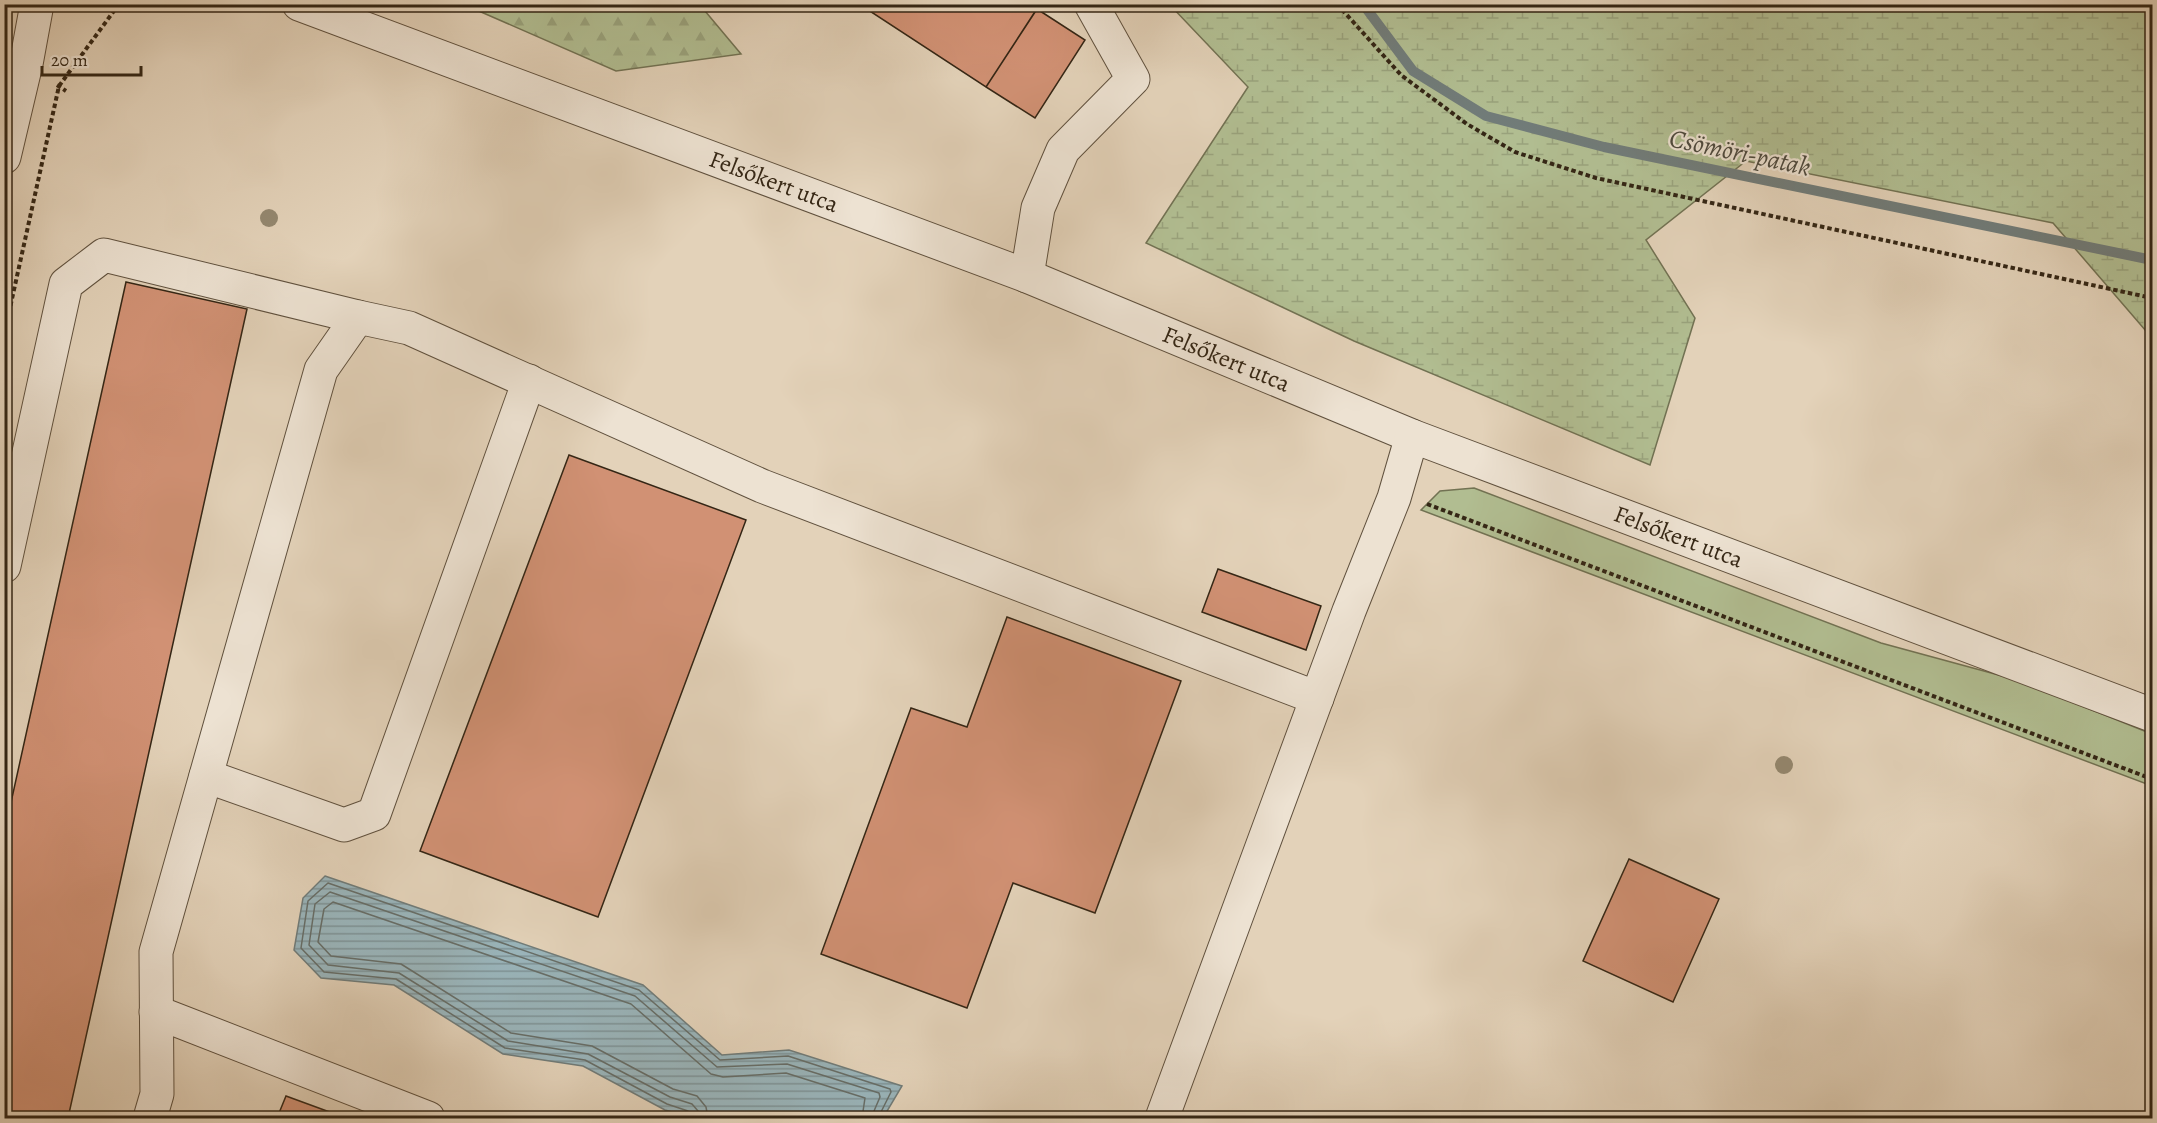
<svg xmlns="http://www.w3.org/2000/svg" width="2157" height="1123" viewBox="0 0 2157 1123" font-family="Alegreya,serif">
  <defs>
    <pattern id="forest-firs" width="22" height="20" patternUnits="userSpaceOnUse" patternTransform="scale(1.5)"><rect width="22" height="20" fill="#b1bd91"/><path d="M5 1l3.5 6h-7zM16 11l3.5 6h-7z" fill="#99a27c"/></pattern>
    <pattern id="wetland-marsh" width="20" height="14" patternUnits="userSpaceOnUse" patternTransform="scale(1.5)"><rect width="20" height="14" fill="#b1bd91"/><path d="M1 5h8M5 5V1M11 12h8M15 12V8" fill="none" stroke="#99a27c"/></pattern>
    <pattern id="water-rules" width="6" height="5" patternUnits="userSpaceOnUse" patternTransform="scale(1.5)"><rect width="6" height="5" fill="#9ab5bb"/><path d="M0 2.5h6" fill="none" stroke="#7e9397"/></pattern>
  </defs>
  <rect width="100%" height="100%" fill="#e3d2b9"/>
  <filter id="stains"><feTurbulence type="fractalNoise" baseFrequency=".00333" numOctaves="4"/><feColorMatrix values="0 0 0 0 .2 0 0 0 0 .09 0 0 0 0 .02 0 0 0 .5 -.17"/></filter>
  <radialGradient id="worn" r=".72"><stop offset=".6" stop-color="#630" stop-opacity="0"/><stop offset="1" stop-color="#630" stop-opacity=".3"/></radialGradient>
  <path fill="#b1bd91" stroke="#727253" stroke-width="1.5" d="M 1474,488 L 1881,643 L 2017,680 L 2152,734 L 2152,786 L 1421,510 L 1440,491 Z"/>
  <path fill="url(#forest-firs)" stroke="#727253" stroke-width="1.5" d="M 465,5 L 700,5 L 741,54 L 616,71 Z"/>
  <path fill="url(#wetland-marsh)" stroke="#727253" stroke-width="1.5" d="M 1170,5 L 2152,5 L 2152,338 L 2053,223 L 1746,161 L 1646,240 L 1695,318 L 1650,465 L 1354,341 L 1146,243 L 1248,87 Z"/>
  <path fill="url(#water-rules)" stroke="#717c79" stroke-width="1.5" d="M 325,876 L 643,985 L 722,1055 L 789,1050 L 902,1086 L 883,1118 L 694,1118 L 665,1110 L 583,1066 L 503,1054 L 394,985 L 321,978 L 294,950 L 303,898 Z"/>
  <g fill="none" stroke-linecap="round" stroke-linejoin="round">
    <path stroke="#676e68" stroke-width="1.5" d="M 692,1118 L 688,1111 L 667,1104 L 585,1060 L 505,1048 L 396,979 L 324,972 L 301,948 L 308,901 L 328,883 L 639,990 L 720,1060 L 788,1056 L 890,1089 L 891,1092 L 878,1118
      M 699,1118 L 698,1111 L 692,1104 L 670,1097 L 588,1054 L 508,1041 L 399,973 L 328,965 L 309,945 L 315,904 L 330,892 L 635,996 L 717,1067 L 787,1064 L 879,1093 L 880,1097 L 871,1118
      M 708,1118 L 706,1107 L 697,1096 L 673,1089 L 592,1046 L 511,1033 L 401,964 L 331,956 L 318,942 L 324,909 L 333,902 L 631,1004 L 711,1074 L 723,1077 L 786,1073 L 865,1098 L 862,1118"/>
    <path stroke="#717c79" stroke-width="10" d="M 1363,4 L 1413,71 L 1486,116 L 1604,147 L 2152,260"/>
  </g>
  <path fill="#d19174" stroke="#342615" stroke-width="1.5" d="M 859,4 L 1040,4 L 986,87 Z
    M 1037,9 L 1085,40 L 1035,118 L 986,87 Z
    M 126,282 L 247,309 L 68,1118 L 4,1118 L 4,834 Z
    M 569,455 L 746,520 L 598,917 L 420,851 Z
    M 1218,569 L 1321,606 L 1306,650 L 1202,612 Z
    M 1007,617 L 1181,681 L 1095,913 L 1013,883 L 967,1008 L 821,954 L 911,708 L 967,727 Z
    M 1629,859 L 1719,899 L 1673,1002 L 1583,961 Z
    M 286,1096 L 346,1118 L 277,1118 Z"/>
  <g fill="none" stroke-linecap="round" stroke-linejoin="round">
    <g stroke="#60513e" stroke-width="35">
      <g id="minor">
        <path id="s1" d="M 299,4 L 1027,276 L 1412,436 L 2152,715"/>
        <path d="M 4,157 L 26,64 L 37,4"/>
        <path d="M 1027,276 L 1038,208 L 1063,150 L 1133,79 L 1091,4"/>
        <path d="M 4,566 L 66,284 L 104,255 L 358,317"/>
        <path d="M 206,776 L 344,825 L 374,814 L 529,381"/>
        <path d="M 156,1012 L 428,1118"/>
        <path d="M 150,1118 L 157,1094 L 156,952 L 321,370 L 358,317 L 409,328 L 762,486 L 1317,698"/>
        <path d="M 1162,1118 L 1349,611 L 1394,498 L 1412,436"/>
      </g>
    </g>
    <path stroke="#342615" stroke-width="4" stroke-dasharray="4.5 3" stroke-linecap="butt" d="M 1337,4 L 1401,75 L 1467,124 L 1515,152 L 1596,178 L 2152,298
      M 57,85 L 66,91
      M 4,335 L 59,86 L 119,4
      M 1427,504 L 2152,779"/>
    <use href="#minor" stroke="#ede2d2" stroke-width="33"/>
  </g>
  <g fill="#948870">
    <circle cx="269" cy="218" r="9"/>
    <circle cx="1784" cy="765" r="9"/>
  </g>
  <g text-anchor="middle" stroke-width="4.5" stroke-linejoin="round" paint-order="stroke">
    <g font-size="24" fill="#342615" stroke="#ede2d2">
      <text dy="8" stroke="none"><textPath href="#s1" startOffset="507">Felsőkert utca</textPath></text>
      <text dy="8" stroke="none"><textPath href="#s1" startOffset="993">Felsőkert utca</textPath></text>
      <text dy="8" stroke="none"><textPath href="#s1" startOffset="1479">Felsőkert utca</textPath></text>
    </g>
    <g font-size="26" font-style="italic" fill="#4e4a3e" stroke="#ede2d2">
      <text transform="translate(1740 152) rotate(12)" y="9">Csömöri-patak</text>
    </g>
  </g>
  <rect width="2157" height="1123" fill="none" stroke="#e3d2b9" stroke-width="24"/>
  <rect x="6" y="6" width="2145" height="1111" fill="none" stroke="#342615" stroke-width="3"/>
  <rect x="12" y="12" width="2133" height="1099" fill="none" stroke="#342615" stroke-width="1.5"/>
  <path d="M42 66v9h99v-9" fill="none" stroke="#342615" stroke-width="3"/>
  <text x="51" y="66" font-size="18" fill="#342615" stroke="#ede2d2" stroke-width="4.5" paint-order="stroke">20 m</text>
  <rect width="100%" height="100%" filter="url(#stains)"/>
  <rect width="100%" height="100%" fill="url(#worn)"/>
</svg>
